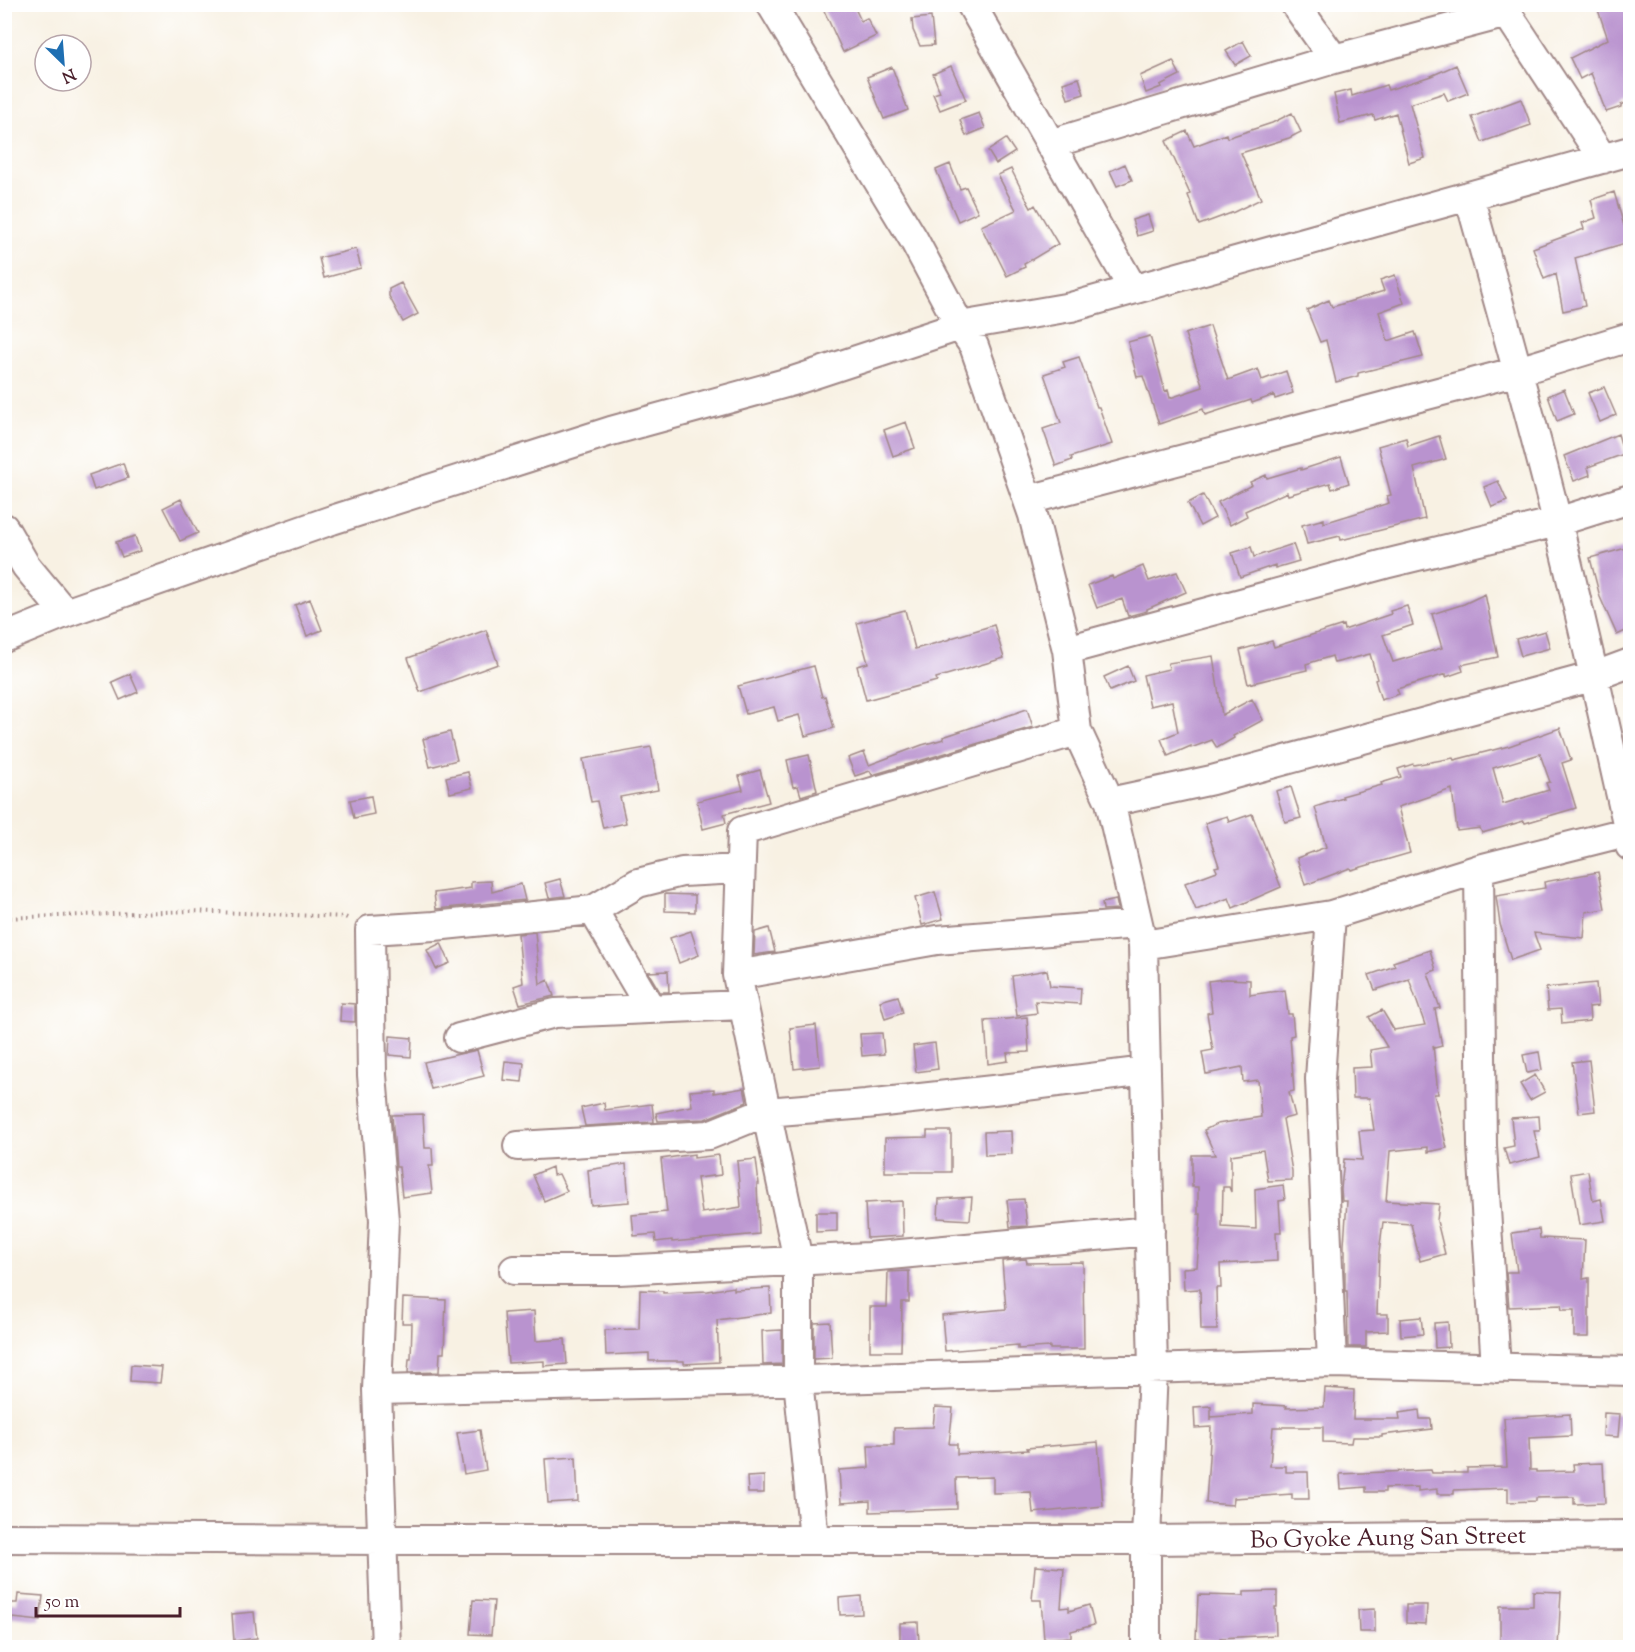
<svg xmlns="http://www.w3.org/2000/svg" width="1635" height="1652" viewBox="0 0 1635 1652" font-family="'Sorts Mill Goudy',serif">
  <rect width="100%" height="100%" fill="#fff"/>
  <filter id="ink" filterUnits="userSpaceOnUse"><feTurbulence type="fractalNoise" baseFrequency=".0167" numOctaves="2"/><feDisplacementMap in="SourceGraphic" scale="12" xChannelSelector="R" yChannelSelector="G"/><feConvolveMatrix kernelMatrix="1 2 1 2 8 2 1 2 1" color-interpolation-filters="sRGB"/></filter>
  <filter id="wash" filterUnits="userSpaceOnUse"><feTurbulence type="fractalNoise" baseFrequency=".008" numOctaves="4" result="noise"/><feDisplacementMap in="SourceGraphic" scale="24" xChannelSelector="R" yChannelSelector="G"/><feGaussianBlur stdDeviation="1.35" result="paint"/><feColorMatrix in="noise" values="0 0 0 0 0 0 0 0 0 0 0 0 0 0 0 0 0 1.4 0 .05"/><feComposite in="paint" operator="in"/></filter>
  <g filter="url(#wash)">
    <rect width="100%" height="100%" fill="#f8f1e3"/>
    <g id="blocks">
      <path fill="#b993cf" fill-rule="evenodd" d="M 821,4 L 853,4 L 861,21 L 867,18 L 876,36 L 843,52 Z
        M 1596,4 L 1630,4 L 1630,101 L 1621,105 L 1621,107 L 1606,112 L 1591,73 L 1580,79 L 1570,58 L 1608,39 Z
        M 931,17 L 934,45 L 920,46 L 913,30 L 912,19 Z
        M 1243,41 L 1251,56 L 1235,65 L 1226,51 Z
        M 1173,61 L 1180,75 L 1160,85 L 1161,87 L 1146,93 L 1140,76 Z
        M 1456,65 L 1468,93 L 1448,101 L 1444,93 L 1410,104 L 1425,158 L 1409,163 L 1396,113 L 1375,120 L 1373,115 L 1340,123 L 1334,94 L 1351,90 L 1352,96 L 1386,85 L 1388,90 L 1431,76 Z
        M 951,66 L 966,100 L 940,110 L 933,94 L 940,92 L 933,74 Z
        M 892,67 L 908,110 L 884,119 L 867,77 Z
        M 1079,78 L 1084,94 L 1068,99 L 1063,83 Z
        M 1521,99 L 1531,125 L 1482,142 L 1472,117 Z
        M 979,113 L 985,128 L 966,136 L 960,120 Z
        M 1292,113 L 1301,132 L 1289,138 L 1241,153 L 1261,199 L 1234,212 L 1199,225 L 1188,195 L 1190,194 L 1166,141 L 1187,131 L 1194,146 L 1226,134 L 1227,138 L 1272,123 Z
        M 1006,139 L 1015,152 L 996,164 L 988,151 Z
        M 950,164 L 960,189 L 966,187 L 978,212 L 958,221 L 936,170 Z
        M 1125,164 L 1132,180 L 1117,186 L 1110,171 Z
        M 1011,169 L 1031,208 L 1035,205 L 1058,244 L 1024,264 L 1025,267 L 1007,276 L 990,242 L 989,243 L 981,226 L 1016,210 L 998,175 Z
        M 1614,192 L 1629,242 L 1575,258 L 1585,306 L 1563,311 L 1556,274 L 1544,279 L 1533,248 L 1584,229 L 1582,223 L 1596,218 L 1591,200 Z
        M 1148,215 L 1153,231 L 1137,236 L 1132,220 Z
        M 356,249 L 361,268 L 324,278 L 319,258 Z
        M 1395,275 L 1404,303 L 1379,312 L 1388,341 L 1415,332 L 1423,357 L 1358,373 L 1358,376 L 1336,382 L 1326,340 L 1320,342 L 1307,310 L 1329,300 L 1332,307 L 1384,291 L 1380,280 Z
        M 401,283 L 418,314 L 403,322 L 389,296 L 389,289 Z
        M 1210,326 L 1228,380 L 1258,369 L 1262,380 L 1286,371 L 1293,393 L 1275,399 L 1274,395 L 1252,403 L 1251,400 L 1205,415 L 1203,409 L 1159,424 L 1143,376 L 1137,377 L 1128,342 L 1150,336 L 1165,391 L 1168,390 L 1170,398 L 1203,387 L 1185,334 Z
        M 1079,357 L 1097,407 L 1099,407 L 1112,444 L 1071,457 L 1072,460 L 1056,466 L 1043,429 L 1061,423 L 1044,374 L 1065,367 L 1063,362 Z
        M 1604,387 L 1616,415 L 1600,422 L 1588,393 Z
        M 1564,389 L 1574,414 L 1557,421 L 1548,396 Z
        M 906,422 L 915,448 L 893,456 L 884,430 Z
        M 1618,434 L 1624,454 L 1588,467 L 1590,475 L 1574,481 L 1564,456 Z
        M 1439,436 L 1446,459 L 1414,468 L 1425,519 L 1341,540 L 1340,536 L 1307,544 L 1302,525 L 1324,519 L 1324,523 L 1389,503 L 1387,496 L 1391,495 L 1378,446 L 1406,438 L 1408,446 Z
        M 1341,457 L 1349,483 L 1332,489 L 1330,483 L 1288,495 L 1287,492 L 1245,511 L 1247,516 L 1230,525 L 1218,502 L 1252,485 L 1250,482 L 1266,475 L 1267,478 L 1301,468 L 1301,470 Z
        M 123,463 L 128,478 L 94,490 L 89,475 Z
        M 1498,481 L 1507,501 L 1492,507 L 1484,487 Z
        M 1203,495 L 1215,518 L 1200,526 L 1188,503 Z
        M 181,499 L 198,533 L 180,541 L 163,508 Z
        M 135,536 L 140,551 L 122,557 L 116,542 Z
        M 1293,544 L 1299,561 L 1275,568 L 1275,565 L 1240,577 L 1232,553 L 1251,547 L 1254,557 Z
        M 1626,548 L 1630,565 L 1630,580 L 1624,582 L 1630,596 L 1630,629 L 1617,635 L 1600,597 L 1590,558 Z
        M 1143,566 L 1149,581 L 1177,572 L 1186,592 L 1147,609 L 1147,611 L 1128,616 L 1122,599 L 1097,608 L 1088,585 L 1112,576 L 1113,579 Z
        M 1485,594 L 1498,657 L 1461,665 L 1463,671 L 1446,677 L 1446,674 L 1397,689 L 1399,694 L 1381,700 L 1375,680 L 1377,679 L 1370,654 L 1334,663 L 1332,656 L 1306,664 L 1307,670 L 1248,684 L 1240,650 L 1272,641 L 1274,647 L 1343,625 L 1344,630 L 1391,614 L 1390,611 L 1407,606 L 1413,625 L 1383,635 L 1393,662 L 1442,648 L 1432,614 L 1464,604 Z
        M 310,599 L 322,630 L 307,636 L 295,605 Z
        M 905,610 L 915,649 L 951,639 L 951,638 L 994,625 L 1004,658 L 936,678 L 937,681 L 866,700 L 857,666 L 868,663 L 857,623 Z
        M 486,630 L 498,664 L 420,692 L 408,658 Z
        M 1545,631 L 1550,648 L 1521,656 L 1516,639 Z
        M 1213,656 L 1222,715 L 1252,699 L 1263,720 L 1233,736 L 1234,738 L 1217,748 L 1212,740 L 1191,748 L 1191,746 L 1168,756 L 1161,739 L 1178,732 L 1172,701 L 1150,706 L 1143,675 L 1169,669 L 1168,663 Z
        M 814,666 L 822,697 L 825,696 L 834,728 L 805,736 L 799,715 L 778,721 L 774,707 L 746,714 L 738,686 Z
        M 1128,666 L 1134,681 L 1110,691 L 1104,677 Z
        M 130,674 L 138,692 L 120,700 L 112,682 Z
        M 1027,709 L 1033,727 L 872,775 L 870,771 L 855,776 L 848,758 L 864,752 L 869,765 L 922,745 L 944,739 L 943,737 Z
        M 1560,728 L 1571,760 L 1562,763 L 1576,808 L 1525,823 L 1524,821 L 1482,833 L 1480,828 L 1457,831 L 1452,789 L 1398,807 L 1410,853 L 1351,870 L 1350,868 L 1305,885 L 1297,858 L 1326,847 L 1315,807 L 1343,798 L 1342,796 L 1382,785 L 1381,783 L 1401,777 L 1398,769 L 1413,764 L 1414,765 L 1453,758 L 1454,760 L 1509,746 ZM 1540,754 L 1550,782 L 1546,783 L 1549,790 L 1503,804 L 1493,768 Z
        M 450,732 L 457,760 L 430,767 L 423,739 Z
        M 651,747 L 658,790 L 620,797 L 626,823 L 603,828 L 597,801 L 591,802 L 583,759 Z
        M 809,755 L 817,791 L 801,796 L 798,786 L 793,787 L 787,760 Z
        M 760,770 L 769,802 L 724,814 L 726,823 L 703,829 L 697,801 L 743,790 L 739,776 Z
        M 468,772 L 472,788 L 450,793 L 446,777 Z
        M 1291,787 L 1301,818 L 1285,822 L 1276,791 Z
        M 371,796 L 374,814 L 354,818 L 350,800 Z
        M 1252,814 L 1281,887 L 1233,908 L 1229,898 L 1196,910 L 1185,883 L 1217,871 L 1215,867 L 1219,866 L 1205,823 L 1227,816 L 1229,822 Z
        M 1598,872 L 1605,909 L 1586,912 L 1584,938 L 1534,933 L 1540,950 L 1511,960 L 1500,924 L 1496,896 L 1545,888 L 1544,882 Z
        M 560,879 L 565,896 L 549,898 L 545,883 Z
        M 491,881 L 492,892 L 521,884 L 525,900 L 436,909 L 434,893 L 471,888 L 471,882 Z
        M 935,892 L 943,919 L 922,925 L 915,898 Z
        M 665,894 L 695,895 L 695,912 L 665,911 Z
        M 1116,900 L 1118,909 L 1103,910 L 1102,903 Z
        M 769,928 L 775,952 L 754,955 L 755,932 Z
        M 691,931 L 699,955 L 679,963 L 670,938 Z
        M 535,932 L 540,984 L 548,980 L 554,996 L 520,1004 L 514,986 L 523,983 L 518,934 Z
        M 441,943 L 450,963 L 436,969 L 427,950 Z
        M 1430,950 L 1436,970 L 1428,973 L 1440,1008 L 1435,1009 L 1442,1046 L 1434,1048 L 1433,1045 L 1438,1094 L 1434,1094 L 1447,1148 L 1428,1152 L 1428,1147 L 1390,1151 L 1386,1201 L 1439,1204 L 1437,1221 L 1445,1254 L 1420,1261 L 1411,1224 L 1383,1222 L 1379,1253 L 1377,1314 L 1388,1314 L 1388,1331 L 1366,1332 L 1366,1347 L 1348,1347 L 1347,1291 L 1345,1291 L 1345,1250 L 1344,1250 L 1344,1245 L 1347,1201 L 1342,1201 L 1341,1189 L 1344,1159 L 1362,1160 L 1359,1131 L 1374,1130 L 1369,1098 L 1353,1098 L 1352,1068 L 1372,1067 L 1370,1050 L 1387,1047 L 1369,1017 L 1382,1010 L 1394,1030 L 1425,1025 L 1409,979 L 1375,990 L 1369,975 L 1395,966 L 1393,962 Z
        M 1047,970 L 1050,986 L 1081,988 L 1080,1004 L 1035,1001 L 1037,1013 L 1017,1016 L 1012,976 Z
        M 668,971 L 669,992 L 660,992 L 648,972 Z
        M 1226,979 L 1250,980 L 1250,995 L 1285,990 L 1288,1014 L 1292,1014 L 1294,1035 L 1290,1036 L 1294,1091 L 1289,1092 L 1295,1116 L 1283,1119 L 1292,1171 L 1292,1180 L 1268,1181 L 1263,1150 L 1231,1155 L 1231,1192 L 1229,1187 L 1223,1187 L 1222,1227 L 1256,1229 L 1255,1189 L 1283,1185 L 1285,1200 L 1279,1201 L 1281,1232 L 1276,1232 L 1277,1261 L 1220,1264 L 1221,1288 L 1216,1288 L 1217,1330 L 1201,1330 L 1200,1289 L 1184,1290 L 1183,1268 L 1197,1267 L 1201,1214 L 1198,1214 L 1198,1187 L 1192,1187 L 1192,1155 L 1215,1155 L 1204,1130 L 1217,1124 L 1261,1117 L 1258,1080 L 1243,1082 L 1242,1067 L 1206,1074 L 1202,1052 L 1213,1050 L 1207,1013 L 1212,1012 L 1208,981 Z
        M 1596,983 L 1598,1006 L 1589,1007 L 1590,1021 L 1562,1024 L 1561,1009 L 1548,1010 L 1546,988 Z
        M 898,996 L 903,1013 L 885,1019 L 880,1001 Z
        M 341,1003 L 355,1004 L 355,1022 L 340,1021 Z
        M 1027,1017 L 1029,1052 L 1007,1053 L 1008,1061 L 988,1064 L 985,1021 Z
        M 816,1025 L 820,1066 L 794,1069 L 790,1028 Z
        M 882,1033 L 884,1054 L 862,1056 L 860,1034 Z
        M 390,1036 L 412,1038 L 411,1057 L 389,1055 Z
        M 935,1043 L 938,1069 L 916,1072 L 913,1046 Z
        M 477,1050 L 484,1076 L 431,1089 L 424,1062 Z
        M 1539,1052 L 1542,1070 L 1527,1073 L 1523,1055 Z
        M 1589,1060 L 1595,1111 L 1579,1113 L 1572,1062 Z
        M 505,1061 L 524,1063 L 522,1082 L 503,1080 Z
        M 1535,1075 L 1545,1092 L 1530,1100 L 1520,1084 Z
        M 744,1088 L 747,1102 L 705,1119 L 658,1121 L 656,1113 L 692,1106 L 690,1091 L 714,1089 L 714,1093 Z
        M 604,1103 L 605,1110 L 652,1104 L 654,1122 L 585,1126 L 581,1108 Z
        M 423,1114 L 425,1148 L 432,1148 L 433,1166 L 429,1166 L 432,1193 L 402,1197 L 399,1167 L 396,1167 L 392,1115 Z
        M 1539,1116 L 1540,1131 L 1534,1131 L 1540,1157 L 1509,1165 L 1504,1148 L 1514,1146 L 1511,1118 Z
        M 927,1131 L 951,1131 L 951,1172 L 885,1172 L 885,1138 L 927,1137 Z
        M 1011,1131 L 1012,1154 L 985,1155 L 984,1132 Z
        M 694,1154 L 694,1158 L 719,1155 L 721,1175 L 697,1178 L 702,1213 L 741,1207 L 737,1161 L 756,1159 L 759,1184 L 757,1184 L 759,1234 L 672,1242 L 672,1240 L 656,1242 L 655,1234 L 634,1236 L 632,1215 L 667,1212 L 661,1159 Z
        M 626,1164 L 629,1202 L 591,1205 L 588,1170 Z
        M 552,1167 L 553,1175 L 559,1174 L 567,1191 L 544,1201 L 533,1175 Z
        M 1588,1171 L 1593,1201 L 1601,1199 L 1605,1221 L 1579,1225 L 1571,1174 Z
        M 972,1197 L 970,1220 L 938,1218 L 939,1199 Z
        M 1024,1199 L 1027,1226 L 1010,1227 L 1007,1200 Z
        M 902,1201 L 903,1236 L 867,1238 L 865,1203 Z
        M 816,1212 L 837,1212 L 837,1231 L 816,1232 Z
        M 1539,1229 L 1540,1238 L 1585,1240 L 1583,1279 L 1589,1278 L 1589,1337 L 1574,1337 L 1574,1310 L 1562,1310 L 1561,1305 L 1509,1307 L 1506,1272 L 1517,1272 L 1512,1233 Z
        M 1026,1259 L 1027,1263 L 1083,1262 L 1084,1349 L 1050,1349 L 1050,1347 L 1018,1349 L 1018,1345 L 945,1351 L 942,1315 L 1006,1309 L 1002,1261 Z
        M 909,1271 L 909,1302 L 902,1302 L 901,1351 L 870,1351 L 870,1307 L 887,1307 L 888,1272 Z
        M 734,1287 L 734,1290 L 770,1288 L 771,1313 L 717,1320 L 719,1362 L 684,1364 L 684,1361 L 649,1361 L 649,1353 L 606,1355 L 605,1330 L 639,1329 L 640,1290 L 663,1291 L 663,1293 L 708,1291 Z
        M 403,1298 L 446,1300 L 444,1353 L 440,1353 L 439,1372 L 408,1373 L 409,1359 L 411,1359 L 412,1323 L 402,1323 Z
        M 534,1311 L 536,1341 L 565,1339 L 567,1364 L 544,1366 L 544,1361 L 508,1363 L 504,1313 Z
        M 1421,1317 L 1423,1334 L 1401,1336 L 1400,1319 Z
        M 830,1322 L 832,1358 L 814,1359 L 814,1323 Z
        M 1448,1322 L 1449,1347 L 1435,1348 L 1434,1323 Z
        M 782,1330 L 782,1364 L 763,1365 L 762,1331 Z
        M 131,1365 L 162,1367 L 160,1383 L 130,1381 Z
        M 1325,1388 L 1354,1390 L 1353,1419 L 1400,1419 L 1399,1413 L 1419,1410 L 1420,1419 L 1431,1419 L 1432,1429 L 1382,1435 L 1382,1437 L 1352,1437 L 1351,1443 L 1323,1442 L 1323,1427 L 1273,1427 L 1270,1466 L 1286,1466 L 1286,1472 L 1308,1472 L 1309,1499 L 1292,1499 L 1292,1494 L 1234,1498 L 1233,1505 L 1206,1503 L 1211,1427 L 1195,1428 L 1194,1407 L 1211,1406 L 1211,1420 L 1211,1417 L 1253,1414 L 1253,1404 L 1287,1406 L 1286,1408 L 1324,1407 Z
        M 935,1407 L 953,1408 L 949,1444 L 957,1444 L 957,1454 L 1028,1450 L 1027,1448 L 1098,1442 L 1103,1506 L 1033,1513 L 1031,1492 L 993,1493 L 993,1477 L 956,1478 L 957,1509 L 870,1512 L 870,1501 L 841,1503 L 839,1470 L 869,1468 L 868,1445 L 894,1445 L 894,1428 L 933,1427 Z
        M 1604,1413 L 1620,1414 L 1618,1437 L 1603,1436 Z
        M 1570,1414 L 1571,1436 L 1529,1438 L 1530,1470 L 1536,1470 L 1536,1472 L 1574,1471 L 1573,1464 L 1603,1463 L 1605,1503 L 1574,1504 L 1574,1497 L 1536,1498 L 1536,1501 L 1508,1502 L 1508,1488 L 1454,1490 L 1454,1494 L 1437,1494 L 1437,1489 L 1418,1491 L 1418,1487 L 1385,1488 L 1385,1492 L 1366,1492 L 1366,1487 L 1341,1489 L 1340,1474 L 1431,1470 L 1432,1473 L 1467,1473 L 1467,1468 L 1507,1467 L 1504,1418 Z
        M 480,1430 L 486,1470 L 464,1474 L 457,1433 Z
        M 576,1457 L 578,1501 L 548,1503 L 545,1459 Z
        M 764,1476 L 764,1493 L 748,1493 L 747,1477 Z
        M 1035,1566 L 1064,1568 L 1061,1608 L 1069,1607 L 1069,1611 L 1089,1605 L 1094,1625 L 1071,1631 L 1071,1637 L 1044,1639 L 1041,1600 L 1032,1600 Z
        M 1277,1591 L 1277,1607 L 1275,1607 L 1276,1635 L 1220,1638 L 1220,1640 L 1196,1639 L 1198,1595 L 1244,1596 L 1244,1592 Z
        M 1533,1591 L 1561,1592 L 1558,1647 L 1531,1647 L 1531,1642 L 1500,1642 L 1500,1606 L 1533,1606 Z
        M 18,1594 L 43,1596 L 40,1621 L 4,1617 L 4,1603 L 17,1603 Z
        M 861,1596 L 862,1614 L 840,1615 L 839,1598 Z
        M 473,1600 L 494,1601 L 491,1635 L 470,1634 Z
        M 1406,1605 L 1427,1605 L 1426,1624 L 1406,1623 Z
        M 1375,1609 L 1375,1632 L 1359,1632 L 1358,1610 Z
        M 254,1612 L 257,1638 L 234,1641 L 232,1614 Z
        M 918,1622 L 919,1644 L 900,1644 L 900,1623 Z"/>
    </g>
  </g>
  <g filter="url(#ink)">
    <use href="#blocks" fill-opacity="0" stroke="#a18887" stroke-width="1.5"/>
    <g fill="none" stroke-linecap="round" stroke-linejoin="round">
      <g stroke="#a18887" stroke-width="32">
        <path id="minor" d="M 771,4 L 914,240 L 960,326 L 974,346 L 1033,515 L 1067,650 L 1077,731 L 1110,802 L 1143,945 L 1153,1369 L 1146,1540 L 1146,1648
          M 971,4 L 1133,289
          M 1295,4 L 1334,59
          M 1501,4 L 1603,159
          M 1050,144 L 1334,59 L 1507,13
          M 1469,196 C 1499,304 1530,412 1557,521 C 1583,624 1606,728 1629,832 L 1630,846
          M 1028,500 L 1518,371 L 1630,337
          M 4,528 L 26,566 L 65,613
          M 4,638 L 65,613 L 332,520 L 611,431 L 793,381 L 960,326 L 1071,307 L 1630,151
          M 1067,650 L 1385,564 L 1557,522 L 1630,499
          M 1110,802 L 1212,780 L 1595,676 L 1630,663
          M 1479,869 L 1482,1146 L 1496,1368
          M 593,910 L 651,1009
          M 1331,915 L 1320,1079 L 1332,1363
          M 1143,945 L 1331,915 L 1479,869 L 1630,831
          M 737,975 L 937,940 L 1138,924
          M 459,1038 L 555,1013 L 743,1005
          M 518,1146 L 709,1135 L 766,1112 L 866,1104 L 1002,1089 L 1146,1071
          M 514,1270 L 619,1270 L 868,1257 L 1150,1231
          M 377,1390 L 775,1381 L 1332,1363 L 1630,1371
          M 4,1538 L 382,1540 L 1146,1540 L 1630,1535
          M 814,1539 L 798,1380 L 798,1260 L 737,975 L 742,831 L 1077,731
          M 386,1648 L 377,1390 L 384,1220 L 372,1075 L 370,930 L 434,926 L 593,910 L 638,883 L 682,872 L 740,869"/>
      </g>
      <path stroke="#a18887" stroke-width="4" stroke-dasharray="1.5 4.5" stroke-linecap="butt" d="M 4,918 L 190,911 L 345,917 L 351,920"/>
      <use href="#minor" stroke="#fff" stroke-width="28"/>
    </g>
  </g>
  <g text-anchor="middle" stroke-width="4.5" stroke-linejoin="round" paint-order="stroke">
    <g font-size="24" fill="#4a1f2b" stroke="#fff">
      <text transform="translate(1388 1537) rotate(-1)" y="8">Bo Gyoke Aung San Street</text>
    </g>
  </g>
  <rect width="1635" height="1652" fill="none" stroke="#fff" stroke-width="24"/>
  <g transform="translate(63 63) rotate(155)"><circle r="28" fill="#ffffff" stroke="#b7a5aa" stroke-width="1.5"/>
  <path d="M0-4.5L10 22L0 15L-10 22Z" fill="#1f6fb2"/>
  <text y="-9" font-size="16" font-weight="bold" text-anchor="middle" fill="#4a1f2b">N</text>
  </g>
  <path d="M36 1607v9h144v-9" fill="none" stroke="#4a1f2b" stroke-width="3"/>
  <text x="45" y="1607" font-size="18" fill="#4a1f2b" stroke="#ffffff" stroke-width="4.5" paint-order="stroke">50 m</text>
</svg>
